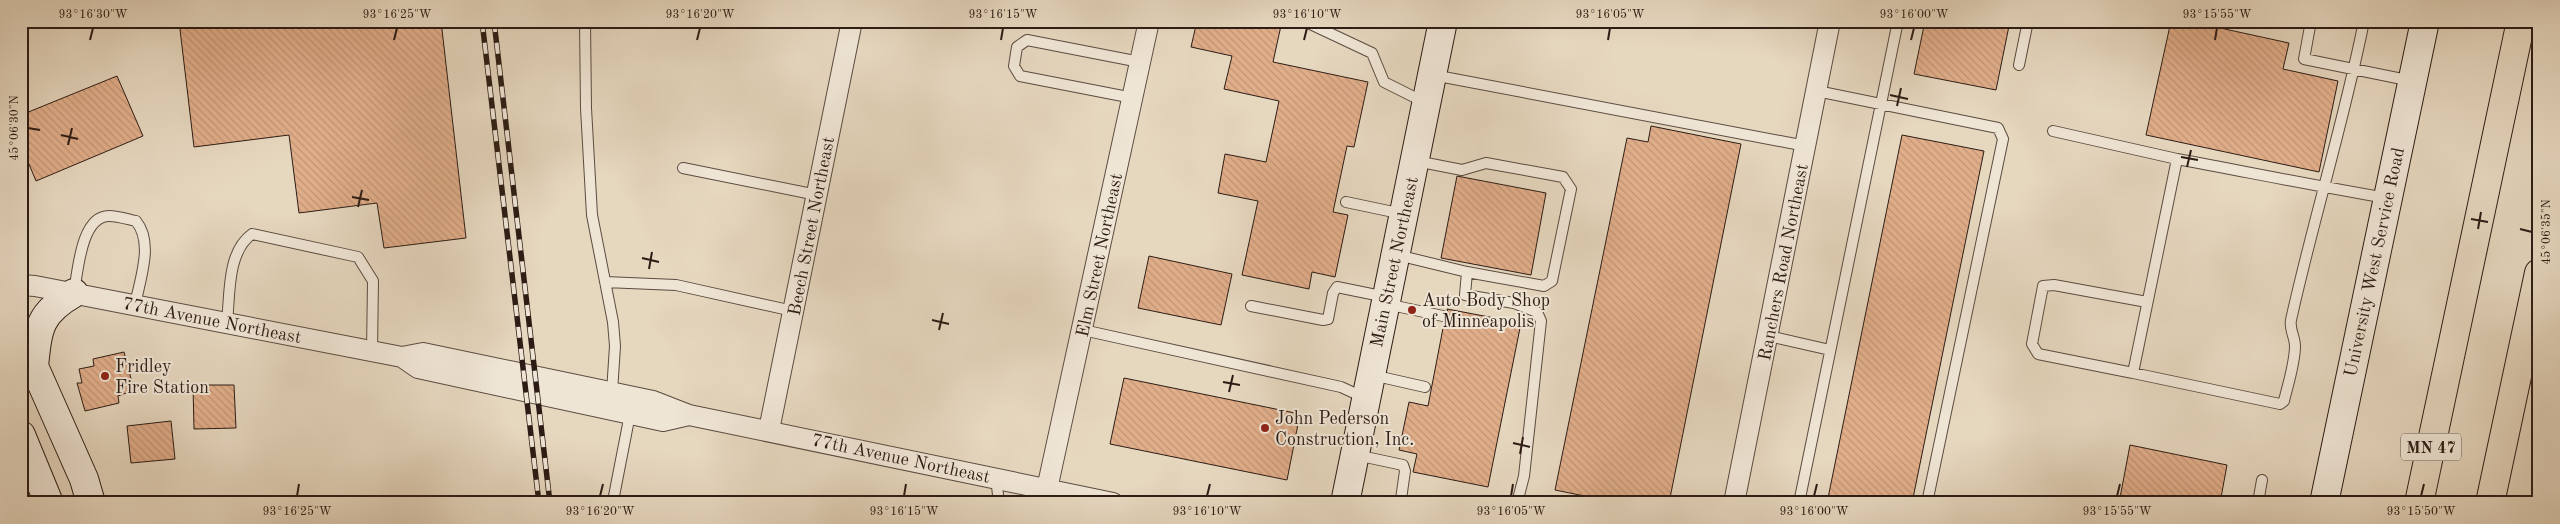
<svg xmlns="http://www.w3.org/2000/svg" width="2560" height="524" viewBox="0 0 2560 524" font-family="'Old Standard TT',serif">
  <defs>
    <pattern id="building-back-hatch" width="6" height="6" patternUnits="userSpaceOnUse" patternTransform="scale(1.25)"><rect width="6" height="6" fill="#e1ae8a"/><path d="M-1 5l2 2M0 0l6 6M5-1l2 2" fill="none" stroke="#c19576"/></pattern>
  </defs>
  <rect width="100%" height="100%" fill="#e6d7bf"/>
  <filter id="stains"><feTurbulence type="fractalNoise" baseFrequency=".004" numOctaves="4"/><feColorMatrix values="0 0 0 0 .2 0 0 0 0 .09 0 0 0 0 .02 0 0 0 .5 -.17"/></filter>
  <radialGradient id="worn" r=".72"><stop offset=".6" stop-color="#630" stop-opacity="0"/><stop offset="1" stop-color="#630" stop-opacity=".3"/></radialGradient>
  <path fill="url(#building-back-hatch)" stroke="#2d1c15" d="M 179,21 L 441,21 L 466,238 L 384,248 L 377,203 L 299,213 L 289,135 L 194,147 Z
    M 1197,21 L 1282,21 L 1273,62 L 1368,82 L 1354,147 L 1347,146 L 1333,212 L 1348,215 L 1335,277 L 1312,272 L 1309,289 L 1242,275 L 1258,201 L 1218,193 L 1225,154 L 1266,162 L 1279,101 L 1224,89 L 1232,56 L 1191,47 Z
    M 1925,21 L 2010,21 L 1996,90 L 1914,74 Z
    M 2171,21 L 2188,21 L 2289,43 L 2283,69 L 2338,81 L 2319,172 L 2146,135 Z
    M 117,76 L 143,136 L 36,181 L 21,145 L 21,115 Z
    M 1651,126 L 1741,144 L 1669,503 L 1619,503 L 1555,490 L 1627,138 L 1648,142 Z
    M 1902,135 L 1984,151 L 1912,503 L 1827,503 Z
    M 1457,176 L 1546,193 L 1531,275 L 1441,258 Z
    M 1149,256 L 1232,274 L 1221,325 L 1138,308 Z
    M 1447,309 L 1521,323 L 1488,487 L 1413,472 L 1417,454 L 1399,450 L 1409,402 L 1428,406 L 1444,323 L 1450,317 Z
    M 124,352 L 134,390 L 118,396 L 119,403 L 85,411 L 77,383 L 82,383 L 79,369 L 94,366 L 93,359 Z
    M 1124,378 L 1300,414 L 1287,480 L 1110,444 Z
    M 193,385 L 234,385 L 236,428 L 194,429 Z
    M 171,421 L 175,459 L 131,463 L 127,426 Z
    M 2130,445 L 2227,465 L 2220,503 L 2119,503 Z"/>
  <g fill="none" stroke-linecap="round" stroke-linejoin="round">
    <g stroke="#5b4b40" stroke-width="12">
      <path id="lane" d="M 585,21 L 586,108 L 592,215 L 613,322 L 615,346 L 612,392
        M 1304,21 L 1372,53 L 1384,82 L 1426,103
        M 2311,21 L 2304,59 L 2412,81
        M 2364,21 C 2344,122 2313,220 2291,320 C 2289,329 2295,337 2295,346 C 2295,363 2288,384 2284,401 L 2280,404 L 2133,373 L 2177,159 C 2247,172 2316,186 2386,198
        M 2019,65 L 2028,21
        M 1433,75 L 1806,146
        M 1817,91 L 1998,128 L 2003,139 L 1927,503
        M 1133,98 L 1020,76 L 1014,66 L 1017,47 L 1027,40 L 1140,62
        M 2053,131 L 2177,159
        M 1416,161 L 1462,170 L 1486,163 L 1563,177 L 1571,189 L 1552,281 L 1544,286 L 1467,272
        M 683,168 L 817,195
        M 1346,202 L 1403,214
        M 1397,255 L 1467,272 L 1465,295 L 1514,303 L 1537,312 L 1541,321 L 1524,476 L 1517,503
        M 605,282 L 676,285 L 793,311
        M 74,292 C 78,271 81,216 109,216 C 117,216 127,219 136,221 C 154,243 140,279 135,305
        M 1386,304 L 1443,316
        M 1251,306 L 1323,320 L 1328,319 L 1333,293 L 1337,287 L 1386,297
        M 227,323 C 230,294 227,252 252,234 L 358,257 L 373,281 L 372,351
        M 1083,330 L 1341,387 L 1365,398
        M 1769,336 L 1830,350
        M 2133,373 L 2038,354 L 2032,344 L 2043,286 L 2054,285 L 2147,302
        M 1372,375 L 1425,387
        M 1356,455 L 1403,465 L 1405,471 L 1401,499 L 1405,503
        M 996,478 L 999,503
        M 616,503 L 614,496 L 630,414
        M 1799,503 L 1898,21
        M 2258,503 L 2262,480"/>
    </g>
    <g stroke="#5b4b40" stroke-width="22">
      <path id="street" d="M 21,285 L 35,286 L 402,357 L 423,353 L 653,401 L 689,415 L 1113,503
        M 402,357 L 418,368 L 663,421 L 689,415
        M 769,430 L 852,21
        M 1047,489 L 1149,21
        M 1734,503 L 1830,21"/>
    </g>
    <g stroke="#2d1c15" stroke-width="30">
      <path id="secondary" d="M 21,337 L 84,479 L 91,503
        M 34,366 C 38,328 39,313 74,293
        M 21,435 L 49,503
        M 1345,503 L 1443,21
        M 2324,503 L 2425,21"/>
    </g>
    <g stroke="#2d1c15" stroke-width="30">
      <path id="primary" d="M 2419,503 L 2521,21
        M 2490,503 L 2539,273"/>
    </g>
    <use href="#lane" stroke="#efe5d5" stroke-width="10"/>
    <use href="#street" stroke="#efe5d5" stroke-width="20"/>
    <use href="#secondary" stroke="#efe5d5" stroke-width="28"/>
    <use href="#primary" stroke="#e6d7bf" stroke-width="28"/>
    <g stroke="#2d1c15" stroke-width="5.5">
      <path id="rail" d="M 482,21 L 539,503
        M 494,21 L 550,503"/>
    </g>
    <use href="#rail" stroke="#efe5d5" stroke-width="4" stroke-dasharray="11" stroke-linecap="butt"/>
  </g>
  <path fill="none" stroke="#2d1c15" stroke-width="2" d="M 90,40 L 93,28M 394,40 L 397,28M 697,40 L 700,28M 1001,40 L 1003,28M 1304,40 L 1307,28M 1608,40 L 1610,28M 1911,40 L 1914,28M 2215,40 L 2217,28M 1890,95 L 1908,99M 1897,106 L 1901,88M 28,128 L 40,130M 61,135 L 78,139M 68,145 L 72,128M 2181,157 L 2198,160M 2187,167 L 2191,150M 352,197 L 369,200M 358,207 L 362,190M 2471,219 L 2488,222M 2478,229 L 2481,212M 2520,229 L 2532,232M 642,258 L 659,262M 649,269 L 652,252M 932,320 L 949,324M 939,330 L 943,313M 1223,382 L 1240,385M 1229,392 L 1233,375M 1513,443 L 1530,447M 1520,454 L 1523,437M 297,496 L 299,484M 600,496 L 603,484M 904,496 L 906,484M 1207,496 L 1210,484M 1511,496 L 1513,484M 1814,496 L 1817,484M 2117,496 L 2120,484M 2421,496 L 2424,484"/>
  <g fill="#8f2418" stroke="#efe5d5" stroke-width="2">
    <circle cx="1412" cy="310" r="5"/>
    <circle cx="105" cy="376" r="5"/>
    <circle cx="1265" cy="428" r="5"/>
  </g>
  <g text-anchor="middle" stroke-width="4" stroke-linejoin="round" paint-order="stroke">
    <rect fill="#efe5d5" stroke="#67584f" stroke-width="1" x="2401" y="433.5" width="60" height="27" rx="4"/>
    <g font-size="16" font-weight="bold" fill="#2d1c15">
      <text x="2431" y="453">MN 47</text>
    </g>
    <g font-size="18" fill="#2d1c15" stroke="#efe5d5">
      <text transform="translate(811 226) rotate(-79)" y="6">Beech Street Northeast</text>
      <text transform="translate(1099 255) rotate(-78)" y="6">Elm Street Northeast</text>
      <text transform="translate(1394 262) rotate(-78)" y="6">Main Street Northeast</text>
      <text transform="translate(1783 262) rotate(-79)" y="6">Ranchers Road Northeast</text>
      <text transform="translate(2374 262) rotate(-78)" y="6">University West Service Road</text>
      <text transform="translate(212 320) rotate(11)" y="6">77th Avenue Northeast</text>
      <text transform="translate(901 458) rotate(12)" y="6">77th Avenue Northeast</text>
    </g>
    <g font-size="18" fill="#2d1c15" stroke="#efe5d5" text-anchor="start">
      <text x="1422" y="306">Auto Body Shop<tspan x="1422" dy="21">of Minneapolis</tspan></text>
      <text x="115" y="372">Fridley<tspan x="115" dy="21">Fire Station</tspan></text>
      <text x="1275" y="424">John Pederson<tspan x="1275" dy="21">Construction, Inc.</tspan></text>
    </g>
  </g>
  <rect width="2560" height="524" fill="none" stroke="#e6d7bf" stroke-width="55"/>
  <rect x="28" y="28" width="2504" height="468" fill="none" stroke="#2d1c15" stroke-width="2"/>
  <g font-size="12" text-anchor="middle" fill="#2d1c15">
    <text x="93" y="18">93°16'30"W</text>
    <text x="397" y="18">93°16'25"W</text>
    <text x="700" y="18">93°16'20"W</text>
    <text x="1003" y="18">93°16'15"W</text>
    <text x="1307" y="18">93°16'10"W</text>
    <text x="1610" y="18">93°16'05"W</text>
    <text x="1914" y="18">93°16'00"W</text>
    <text x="2217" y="18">93°15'55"W</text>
    <text transform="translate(14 128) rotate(-90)" y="4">45°06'30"N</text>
    <text transform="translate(2546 232) rotate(-90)" y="4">45°06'35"N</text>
    <text x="297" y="515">93°16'25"W</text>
    <text x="600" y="515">93°16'20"W</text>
    <text x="904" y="515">93°16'15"W</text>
    <text x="1207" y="515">93°16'10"W</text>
    <text x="1511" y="515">93°16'05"W</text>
    <text x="1814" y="515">93°16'00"W</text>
    <text x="2117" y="515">93°15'55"W</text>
    <text x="2421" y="515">93°15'50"W</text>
  </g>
  <rect width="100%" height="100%" filter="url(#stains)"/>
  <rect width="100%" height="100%" fill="url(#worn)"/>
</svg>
